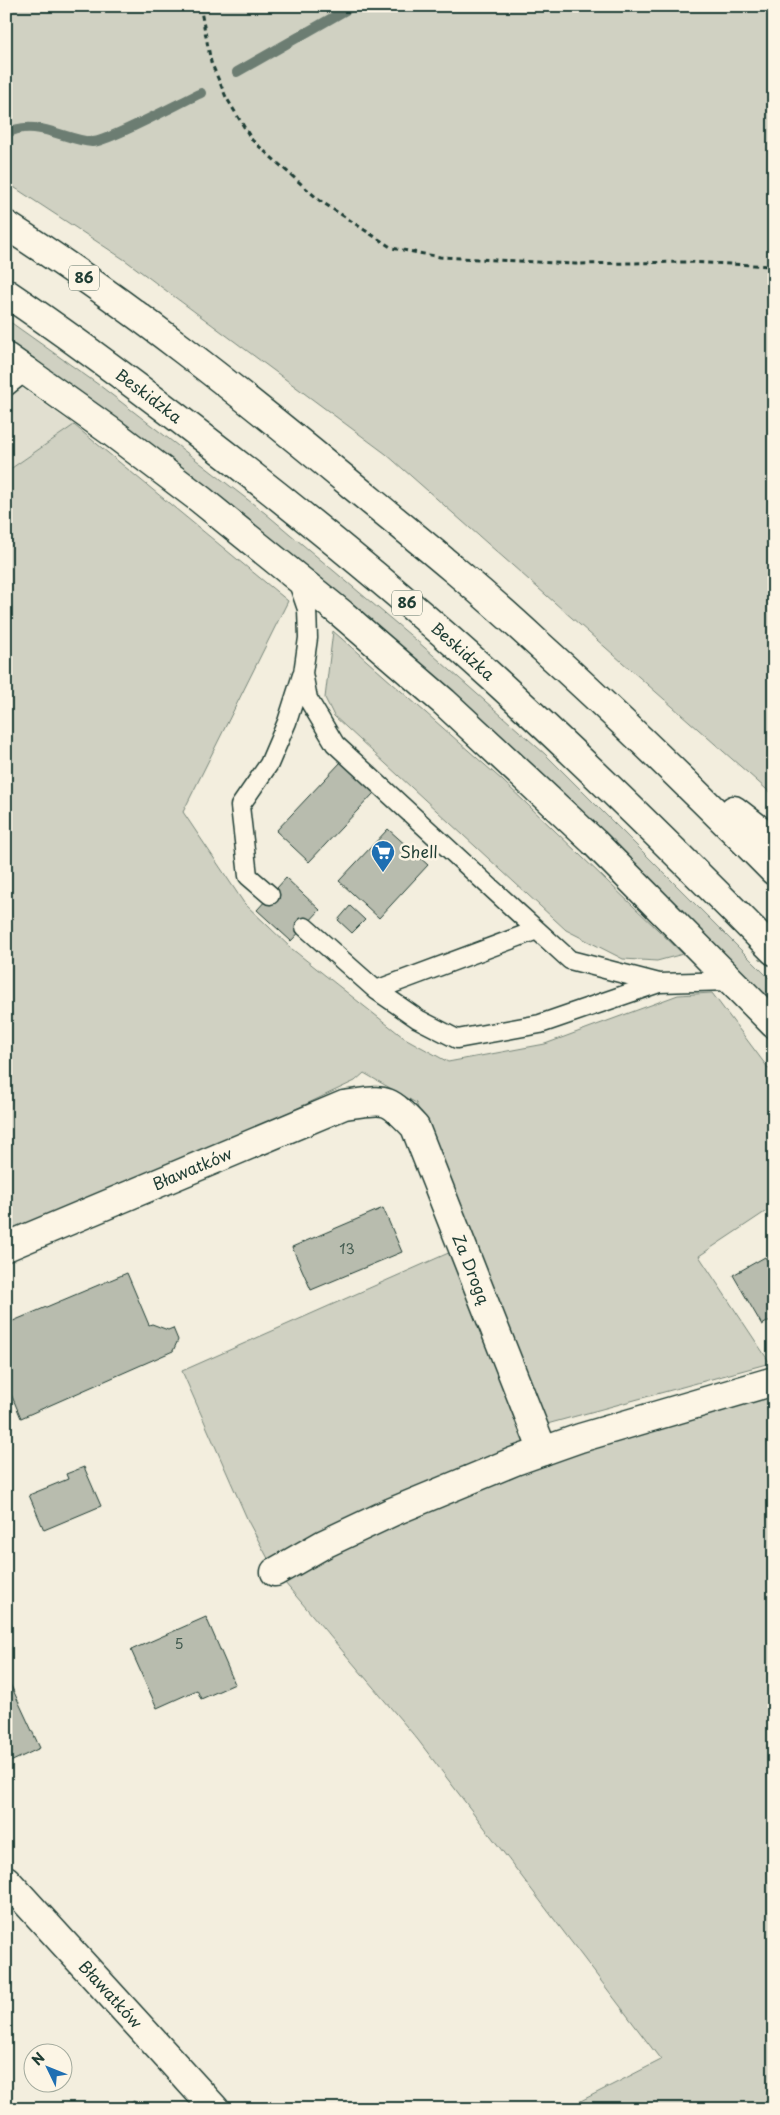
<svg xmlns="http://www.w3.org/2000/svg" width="780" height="2115" viewBox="0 0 780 2115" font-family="'Playpen Sans',sans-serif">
  <rect width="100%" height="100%" fill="#f3eede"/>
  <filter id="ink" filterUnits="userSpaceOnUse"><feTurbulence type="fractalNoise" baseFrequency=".02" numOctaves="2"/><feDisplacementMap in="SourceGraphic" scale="10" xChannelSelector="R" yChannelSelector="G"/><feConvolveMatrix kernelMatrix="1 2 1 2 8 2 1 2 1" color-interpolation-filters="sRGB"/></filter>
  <g filter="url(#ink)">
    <path fill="#e1dfd0" d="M 6,377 L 74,425 L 6,472 Z"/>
    <path fill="#d0d1c2" stroke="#78877b" d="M 6,6 L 774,6 L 774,796 L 386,454 L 125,260 L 6,182 Z
      M 6,319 L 99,385 L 265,513 L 416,640 L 545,754 L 774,983 L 774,1013 L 576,815 L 6,345 Z
      M 74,425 L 288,601 L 183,812 L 244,903 L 292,949 L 403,1037 L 448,1062 L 545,1044 L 678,995 L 712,993 L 774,1076 L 774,1206 L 699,1256 L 770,1363 L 547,1424 L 416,1103 L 364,1073 L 355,1081 L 6,1246 L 6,472 Z
      M 333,631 L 502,780 L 683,954 L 657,961 L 623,959 L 566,930 L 334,716 L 325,698 Z
      M 453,1251 L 529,1449 L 272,1566 L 249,1523 L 182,1371 Z
      M 774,1387 L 774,2109 L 565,2109 L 661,2060 L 418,1740 L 279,1576 L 438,1496 Z"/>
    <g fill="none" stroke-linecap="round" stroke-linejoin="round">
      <path stroke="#6c7d72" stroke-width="10" d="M 237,72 L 353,6
        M 6,134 C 34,117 64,140 92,142 C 105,143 183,101 201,93"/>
    </g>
    <path fill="#b8bcae" stroke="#1f3d34" d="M 341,762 L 374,793 L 309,862 L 276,831 Z
      M 388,829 L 428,865 L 379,918 L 339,881 Z
      M 286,878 L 320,910 L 291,941 L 257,910 Z
      M 350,906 L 365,920 L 352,933 L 338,920 Z
      M 383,1208 L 402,1252 L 311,1290 L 292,1247 Z
      M 765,1257 L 774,1272 L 774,1318 L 762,1325 L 733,1275 Z
      M 127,1273 L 149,1325 L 152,1324 L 168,1330 L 173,1328 L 178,1340 L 173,1351 L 21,1418 L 6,1382 L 6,1324 Z
      M 84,1467 L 101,1506 L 44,1530 L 29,1495 L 68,1479 L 66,1474 Z
      M 206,1617 L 235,1684 L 201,1699 L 197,1690 L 157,1708 L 131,1650 Z
      M 6,1675 L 40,1748 L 6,1764 Z
      M 134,2101 L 140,2109 L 122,2109 Z"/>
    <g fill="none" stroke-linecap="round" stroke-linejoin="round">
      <g stroke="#1f3d34" stroke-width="21">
        <path id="service" d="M 6,387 L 26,371
          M 297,580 L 307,609 L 308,638 L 303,673 L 308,699 L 335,744 L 515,910 L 570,960 L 659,983 L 732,981
          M 270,895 L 248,876 L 240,806 L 269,764 L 287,722 L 302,675
          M 305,927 L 376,990 L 418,1019 L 457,1039 L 540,1024 L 659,983
          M 376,990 L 537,930"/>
      </g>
      <g stroke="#1f3d34" stroke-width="31">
        <g id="minor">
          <path d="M 26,371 L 113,433 L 200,499 L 342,614 L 444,702 L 594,842 L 774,1024"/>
          <path id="s1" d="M 6,1247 L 344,1105 C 386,1100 385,1095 415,1127 L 543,1451"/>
          <path d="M 275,1572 L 324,1544 L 392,1512 L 515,1461 L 580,1438 L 774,1381"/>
          <path id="s2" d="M 6,1880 L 215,2109"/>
        </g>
      </g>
      <g stroke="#1f3d34" stroke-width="31">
        <g id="primary">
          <path d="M 6,225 C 128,303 242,394 353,486 C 414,536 476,586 534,640 C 616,714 696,792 774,871"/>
          <path id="s3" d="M 6,293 C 70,336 131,382 191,428 C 295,508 396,590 493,678 C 589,766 682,858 774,951"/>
          <path d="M 6,357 L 26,371"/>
          <path d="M 734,810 L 774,841"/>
        </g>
      </g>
      <path stroke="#1f3d34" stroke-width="3" stroke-dasharray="5 4" stroke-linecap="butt" d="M 200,6 L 211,62 L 226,97 L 252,140 L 319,200 L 392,248 L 440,257 L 575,264 L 686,262 L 774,266"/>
      <use href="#service" stroke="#fcf5e5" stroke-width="18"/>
      <use href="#minor" stroke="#fcf5e5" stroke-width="28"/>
      <use href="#primary" stroke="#fcf5e5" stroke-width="28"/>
    </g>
  </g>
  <defs>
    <g id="supermarket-pin" transform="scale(1.25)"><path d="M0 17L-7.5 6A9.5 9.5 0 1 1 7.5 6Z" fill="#1f6fb2" stroke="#fcf5e5"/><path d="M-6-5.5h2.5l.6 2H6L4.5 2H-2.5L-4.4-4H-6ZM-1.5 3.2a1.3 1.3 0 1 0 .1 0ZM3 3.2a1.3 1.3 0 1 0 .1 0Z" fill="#fff"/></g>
  </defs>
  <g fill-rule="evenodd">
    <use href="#supermarket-pin" x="383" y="852"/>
  </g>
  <g text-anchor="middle" stroke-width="5" stroke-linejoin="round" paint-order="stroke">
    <g font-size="14" fill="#455d52">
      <text x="347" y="1254">13</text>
      <text x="179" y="1649">5</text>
    </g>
    <g fill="#fcf5e5" stroke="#617469" stroke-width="1">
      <rect x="69" y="265.5" width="30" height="25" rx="4"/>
      <rect x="392" y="590.5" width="30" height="25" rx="4"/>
    </g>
    <g font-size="15" font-weight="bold" fill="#1f3d34">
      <text x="84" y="283">86</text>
      <text x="407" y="608">86</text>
    </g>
    <g font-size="16" fill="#1f3d34" stroke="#fcf5e5">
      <text dy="6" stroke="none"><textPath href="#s3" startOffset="176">Beskidzka</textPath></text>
      <text dy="6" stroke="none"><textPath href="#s3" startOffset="581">Beskidzka</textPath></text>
      <text dy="6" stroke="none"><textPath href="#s1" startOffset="202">Bławatków</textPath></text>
      <text dy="6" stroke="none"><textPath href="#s1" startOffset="600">Za Drogą</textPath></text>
      <text dy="6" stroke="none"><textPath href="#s2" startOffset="155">Bławatków</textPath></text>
    </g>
    <g font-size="16" fill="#1f3d34" stroke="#fcf5e5" text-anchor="start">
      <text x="400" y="858">Shell</text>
    </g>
  </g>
  <rect width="780" height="2115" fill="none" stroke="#fcf5e5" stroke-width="25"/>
  <rect x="12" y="12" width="755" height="2090" fill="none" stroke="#1f3d34" stroke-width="2" filter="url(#ink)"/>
  <g transform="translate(48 2068) rotate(313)"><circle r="24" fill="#fcf5e5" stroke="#a4ab9e"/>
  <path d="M0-4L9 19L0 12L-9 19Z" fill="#1f6fb2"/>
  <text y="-8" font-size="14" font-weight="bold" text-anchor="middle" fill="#1f3d34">N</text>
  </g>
</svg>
